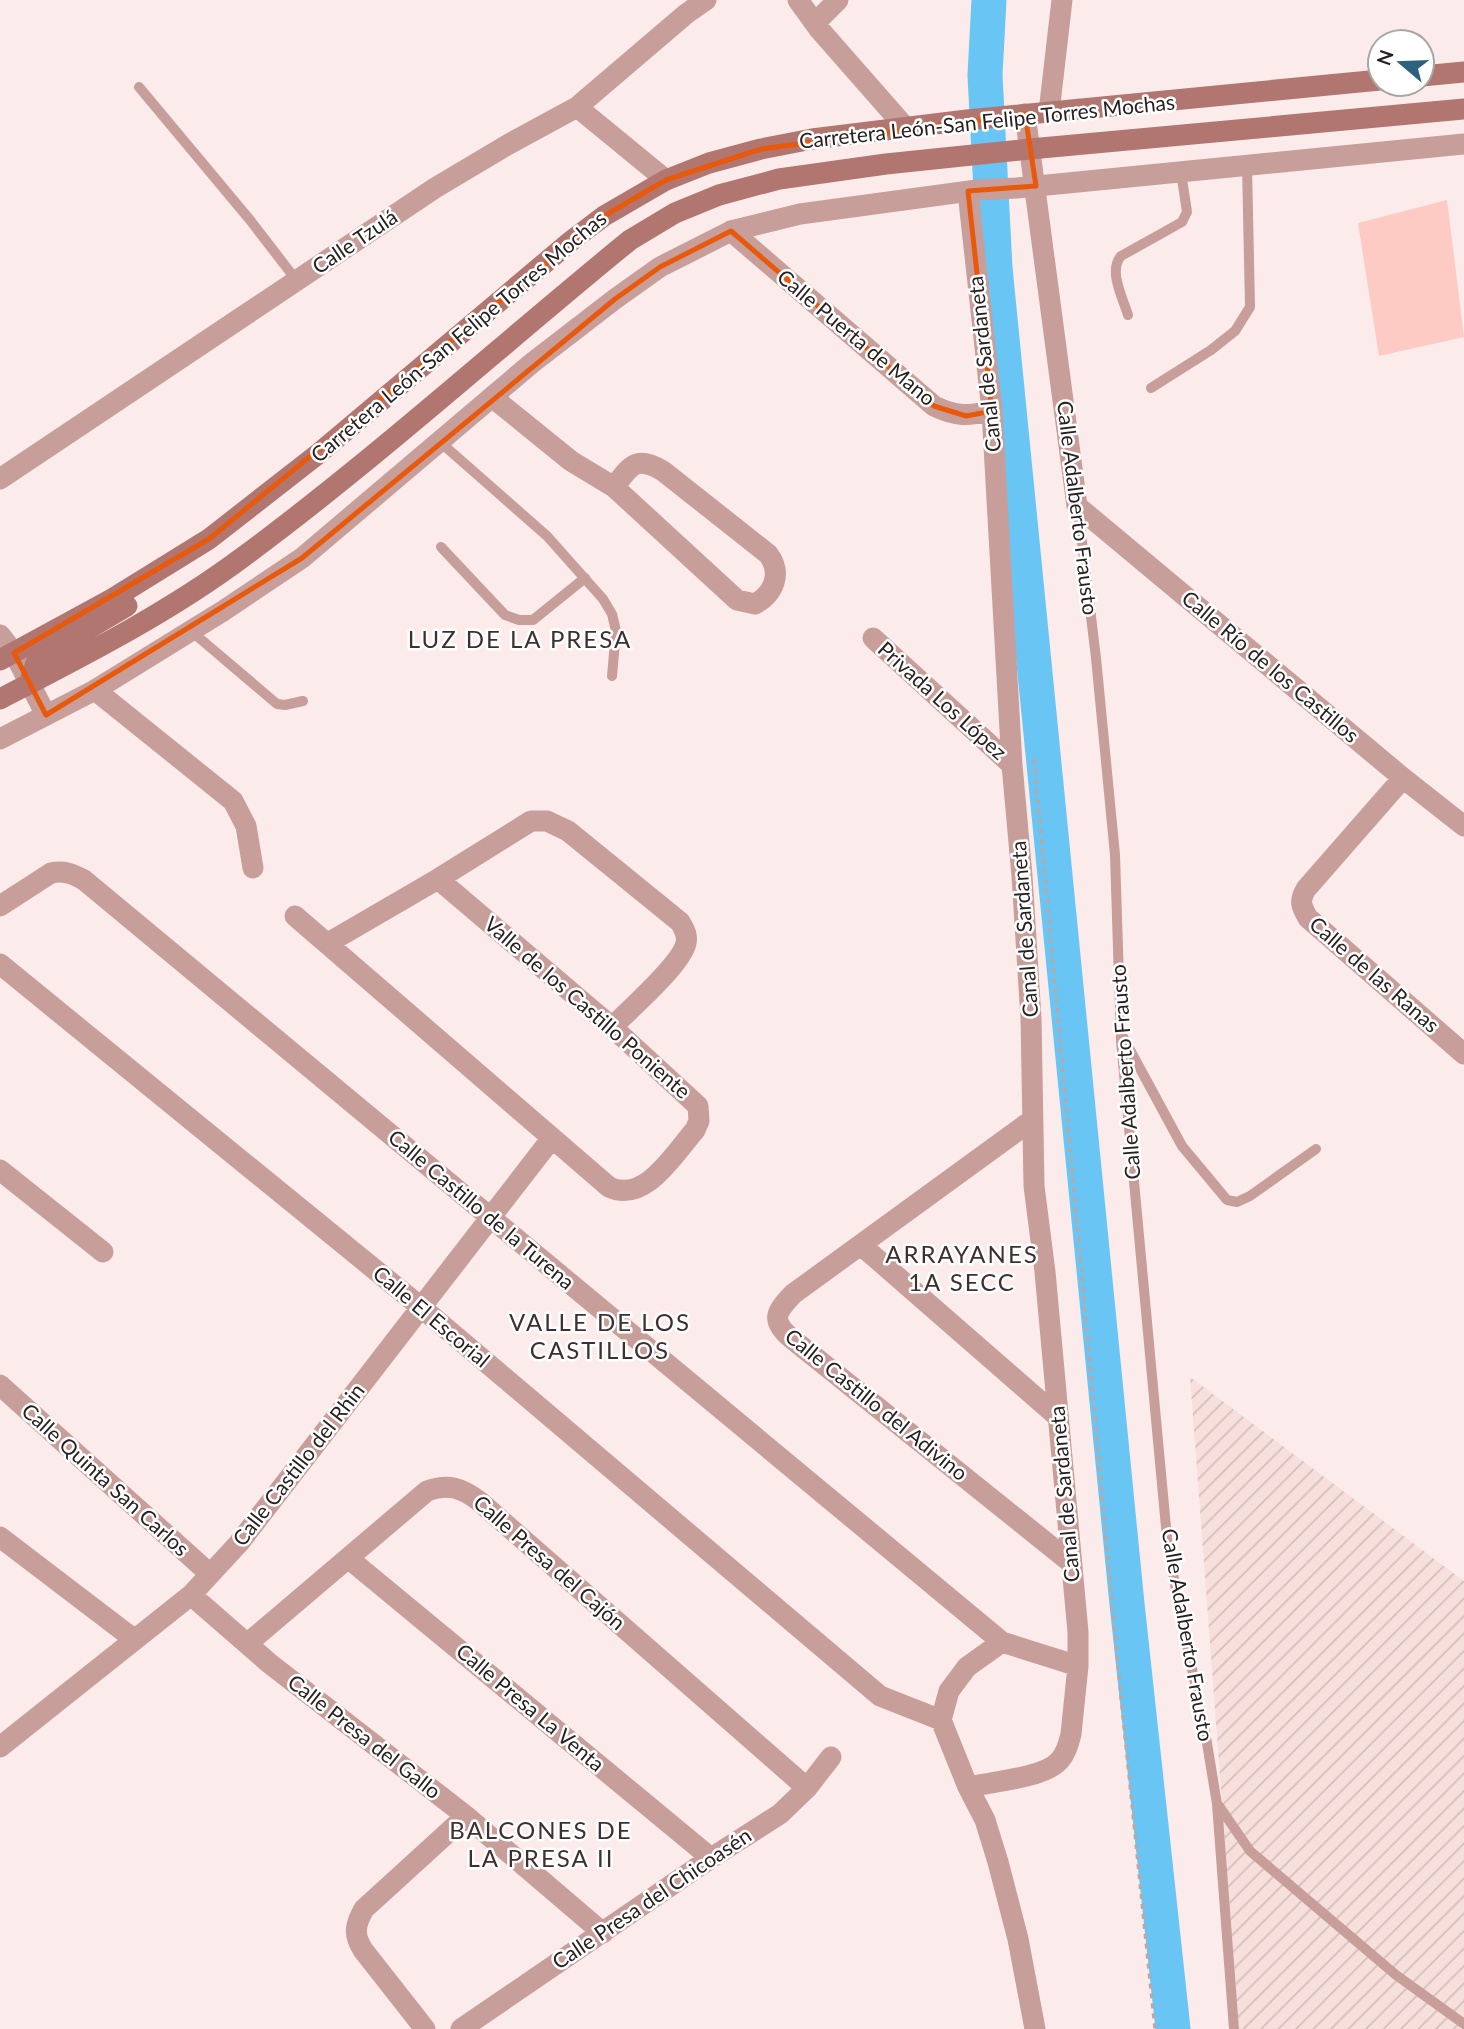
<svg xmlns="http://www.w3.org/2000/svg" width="1464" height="2029" viewBox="0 0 1464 2029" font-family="Lato,sans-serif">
  <defs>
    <pattern id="industrial-furrows" width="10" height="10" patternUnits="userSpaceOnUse" patternTransform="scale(1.75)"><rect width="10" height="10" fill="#f7dfdc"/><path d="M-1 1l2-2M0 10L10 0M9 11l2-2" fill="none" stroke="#d4bfbc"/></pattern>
  </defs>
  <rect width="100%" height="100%" fill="#fbeceb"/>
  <path fill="url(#industrial-furrows)" d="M 1190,1377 L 1464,1581 L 1464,2029 L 1239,2029 Z"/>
  <path fill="#fdcac4" d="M 1447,200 L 1464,337 L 1379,356 L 1358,223 Z"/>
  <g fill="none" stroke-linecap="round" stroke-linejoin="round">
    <path stroke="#69c5f4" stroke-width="35" d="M 989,0 L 985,75 L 995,268 L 1127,1604 L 1173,2029"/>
    <path stroke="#b5aaa9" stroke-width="3.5" stroke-dasharray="5 5" stroke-linecap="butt" d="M 1034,759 L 1120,1687 L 1155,2029"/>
    <path stroke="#c79e9a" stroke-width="10" d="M 139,87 L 250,220 L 297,281
      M 1128,315 C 1123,298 1108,271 1121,256 L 1182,222 L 1187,212 L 1181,172
      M 1151,388 L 1211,350 L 1235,331 L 1250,307 L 1247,165
      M 440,442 L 547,536 L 603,599 L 612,614 L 616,631 L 612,676
      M 1078,509 L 1096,658 L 1115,855 L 1121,1041 L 1167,1538 L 1178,1602 L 1205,1731 L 1217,1804 L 1234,2029
      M 441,547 L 505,615 L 519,620 L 533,620 L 585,578
      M 191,631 L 277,704 L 285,705 L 303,701
      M 1123,1037 L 1182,1146 L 1227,1200 L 1237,1202 L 1250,1196 L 1316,1149
      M 1219,1806 L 1250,1851 L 1396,1975 L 1464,2024"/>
    <path stroke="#c79e9a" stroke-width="21" d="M 798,0 L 819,29 L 905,127
      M 815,23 L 838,0
      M 577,107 L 666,180
      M 1049,112 L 1062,0
      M 1025,114 L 1077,506 L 1403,778 L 1464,826
      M 968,192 L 992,411 L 1012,765 L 1022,876 L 1031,1018 L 1034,1186 L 1045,1272 L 1078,1632 L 1078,1666 L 1071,1734 C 1069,1743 1066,1753 1060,1760 C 1045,1778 991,1782 968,1787
      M 731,231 L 934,406 C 957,417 967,416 992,411
      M 492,397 L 571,461 L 614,487 L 737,600 L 755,604 C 775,593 782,572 768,554 L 663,471 C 636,455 631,465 614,487
      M 0,479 L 435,188 L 509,144 L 577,107 L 686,14 L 706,0
      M 0,635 L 14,653 L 46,715
      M 873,638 L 1012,765
      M 95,690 L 233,801 L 246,826 L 253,868
      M 1403,778 L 1306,889 C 1299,901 1301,906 1308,918 L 1464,1054
      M 0,906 L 51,873 C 64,870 73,874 84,880 L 1002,1642
      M 295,916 L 609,1187 C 645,1204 674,1154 695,1130 L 699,1121 L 698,1106 L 612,1027 L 438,879
      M 328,943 L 438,879 L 531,821 L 547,821 L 568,831 L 680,922 C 684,929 688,935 686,943 C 682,964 629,1010 612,1027
      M 0,964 L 422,1308 L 880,1696 L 941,1720 L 968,1787 L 985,1820 L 998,1862 L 1018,1939 L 1035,2029
      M 1032,1120 L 793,1294 C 776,1312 770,1320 791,1338 L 1069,1561
      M 0,1170 L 103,1252
      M 862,1246 L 1057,1416
      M 0,1385 L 210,1574
      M 0,1537 L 135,1640
      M 348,1558 L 711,1858
      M 191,1595 L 269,1663 L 466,1816 L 603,1933
      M 248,1643 L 427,1491 C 448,1483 462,1488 479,1501 L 807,1788
      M 941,1720 L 949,1691 L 967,1667 L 1002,1642 L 1078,1666
      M 0,1747 L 191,1595 L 239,1543 L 552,1138
      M 425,2029 L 363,1950 C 353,1934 355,1925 364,1909 L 466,1816
      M 461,2029 L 711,1858 L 780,1814 L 807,1788 L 831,1757"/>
    <path stroke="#c79e9a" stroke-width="21" d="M 0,739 L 95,690 L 223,611 L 302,558 L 532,363 L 615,299 L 660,267 L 731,231 L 800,214 L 977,190 L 1017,188 L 1464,144"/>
    <path stroke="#b17670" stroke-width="21" d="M 1422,76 L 1464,72
      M 0,660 L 112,599 L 209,539 L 318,454 L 571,241 L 604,216 L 666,180 L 709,163 L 761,149 L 812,139 L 967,120 L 1380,80
      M 29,684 L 36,663 L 44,655 L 127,606
      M 0,699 C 83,656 168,613 243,557 C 377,458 501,345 630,240 L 675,213 L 719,195 L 779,179 L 886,164 L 1030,149 L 1464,109"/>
  </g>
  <path fill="none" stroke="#e8590c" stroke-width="5" stroke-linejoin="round" d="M 1025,114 L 1036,186 L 968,191 L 992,411 L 966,416 L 934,406 L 731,231 L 660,267 L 615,299 L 302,558 L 46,715 L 14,653 L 209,539 L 604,216 L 666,180 L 761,149 Z"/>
  <g text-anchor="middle" stroke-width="5" stroke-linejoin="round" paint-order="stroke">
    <g font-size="21" fill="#272221" stroke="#fff">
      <text transform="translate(987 122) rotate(-6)" y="7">Carretera León-San Felipe Torres Mochas</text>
      <text transform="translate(355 242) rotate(-34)" y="7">Calle Tzulá</text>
      <text transform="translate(459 337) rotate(-40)" y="7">Carretera León-San Felipe Torres Mochas</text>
      <text transform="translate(856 338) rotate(40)" y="7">Calle Puerta de Mano</text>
      <text transform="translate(985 364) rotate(-96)" y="7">Canal de Sardaneta</text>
      <text transform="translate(1077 508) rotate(83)" y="7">Calle Adalberto Frausto</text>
      <text transform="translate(1270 667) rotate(40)" y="7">Calle Río de los Castillos</text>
      <text transform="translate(942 701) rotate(42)" y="7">Privada Los López</text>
      <text transform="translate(1025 929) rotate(-94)" y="7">Canal de Sardaneta</text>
      <text transform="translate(1374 975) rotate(41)" y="7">Calle de las Ranas</text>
      <text transform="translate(587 1008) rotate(41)" y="7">Valle de los Castillo Poniente</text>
      <text transform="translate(1126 1072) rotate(-94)" y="7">Calle Adalberto Frausto</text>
      <text transform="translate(481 1210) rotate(40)" y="7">Calle Castillo de la Turena</text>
      <text transform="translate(431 1317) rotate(40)" y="7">Calle El Escorial</text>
      <text transform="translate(876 1405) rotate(39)" y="7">Calle Castillo del Adivino</text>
      <text transform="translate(299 1465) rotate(-52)" y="7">Calle Castillo del Rhin</text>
      <text transform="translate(105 1480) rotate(42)" y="7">Calle Quinta San Carlos</text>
      <text transform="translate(1065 1494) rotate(-95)" y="7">Canal de Sardaneta</text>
      <text transform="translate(549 1563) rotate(41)" y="7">Calle Presa del Cajón</text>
      <text transform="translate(1187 1635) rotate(80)" y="7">Calle Adalberto Frausto</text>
      <text transform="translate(530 1708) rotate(40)" y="7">Calle Presa La Venta</text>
      <text transform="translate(364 1737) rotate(38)" y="7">Calle Presa del Gallo</text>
      <text transform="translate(652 1899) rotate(-34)" y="7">Calle Presa del Chicoasén</text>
    </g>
    <g font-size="24" letter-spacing="2" fill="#3c3130" stroke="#fff">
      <text x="520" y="648">LUZ DE LA PRESA</text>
      <text x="962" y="1263">ARRAYANES<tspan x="962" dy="28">1A SECC</tspan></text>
      <text x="600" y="1331">VALLE DE LOS<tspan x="600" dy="28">CASTILLOS</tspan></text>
      <text x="541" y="1839">BALCONES DE<tspan x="541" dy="28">LA PRESA II</tspan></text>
    </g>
  </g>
  <g transform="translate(1401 63) rotate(289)"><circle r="33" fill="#ffffff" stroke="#a9a7a6" stroke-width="2"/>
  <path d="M0-5L12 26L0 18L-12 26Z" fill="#2c627d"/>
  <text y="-10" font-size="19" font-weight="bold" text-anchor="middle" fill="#272221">N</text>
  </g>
</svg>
